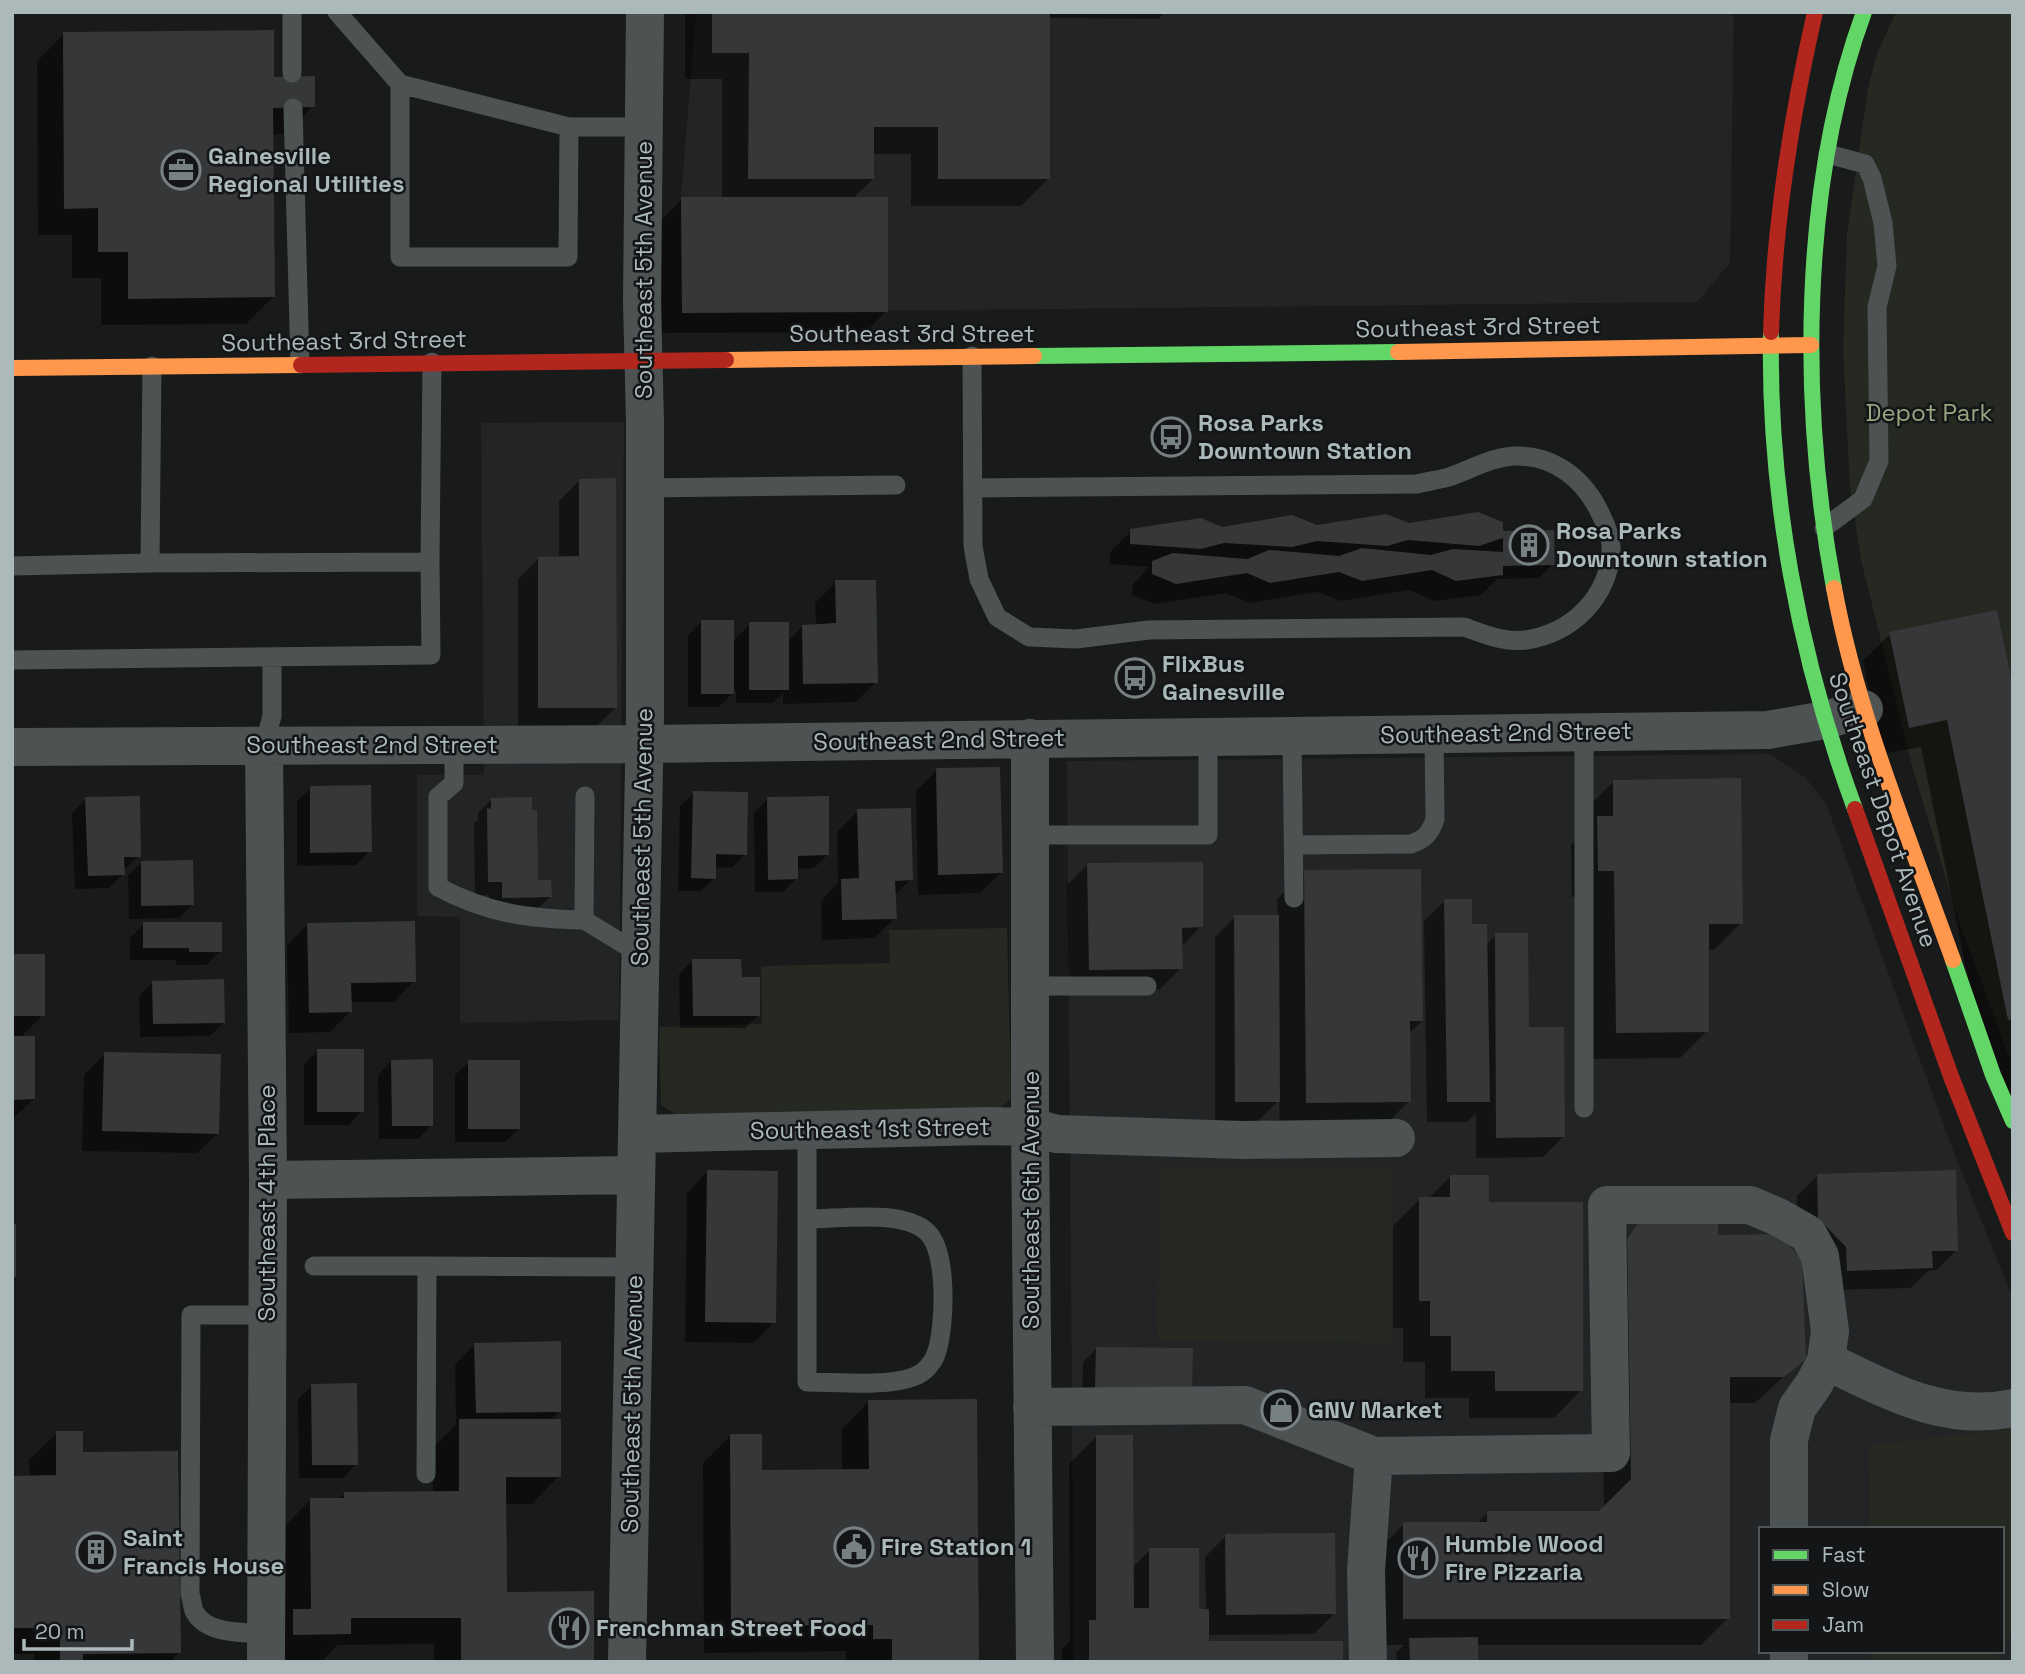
<svg xmlns="http://www.w3.org/2000/svg" width="2025" height="1674" viewBox="0 0 2025 1674" font-family="'Space Grotesk',sans-serif">
  <rect width="100%" height="100%" fill="#191a1a"/>
  <path fill="#232426" fill-rule="evenodd" d="M 696,12 L 1734,12 L 1730,263 L 1697,302 L 682,313 L 681,197 Z
    M 624,422 L 619,1020 L 460,1023 L 460,917 L 417,916 L 417,775 L 484,775 L 481,423 Z
    M 1770,754 L 1806,778 L 1827,806 L 1953,1150 L 2013,1299 L 2013,1662 L 1074,1662 L 1067,761 ZM 1761,1529 L 2002,1529 L 2002,1651 L 1761,1651 Z"/>
  <path fill="#252921" d="M 1896,12 L 2013,12 L 2013,1068 L 1958,918 L 1912,766 L 1861,560 L 1850,488 L 1843,351 L 1847,233 L 1868,89 L 1876,56 Z
    M 1007,928 L 1011,1099 L 1001,1107 L 675,1114 L 661,1105 L 659,1027 L 762,1024 L 761,966 L 890,963 L 889,930 Z
    M 1159,1169 L 1392,1169 L 1392,1343 L 1158,1342 Z
    M 2013,1429 L 2013,1630 L 2002,1649 L 2002,1529 L 1870,1529 L 1869,1445 Z
    M 1871,1651 L 2001,1651 L 1995,1662 L 1871,1662 Z"/>
  <path fill="#0007" d="M 685,12 L 1165,12 L 1159,19 L 1048,18 L 1048,179 L 1021,206 L 911,206 L 911,154 L 873,154 L 873,179 L 852,199 L 886,311 L 866,332 L 662,333 L 661,220 L 682,199 L 722,199 L 722,79 L 685,79 Z
    M 64,34 L 272,78 L 313,106 L 286,134 L 271,134 L 273,297 L 246,324 L 101,325 L 101,278 L 72,278 L 72,235 L 38,235 L 37,61 Z
    M 580,480 L 616,707 L 595,728 L 518,728 L 518,579 L 539,558 L 559,558 L 559,501 Z
    M 1409,525 L 1501,533 L 1553,564 L 1539,578 L 1497,579 L 1481,595 L 1434,601 L 1410,590 L 1341,601 L 1318,592 L 1249,603 L 1226,593 L 1155,604 L 1132,595 L 1133,584 L 1149,567 L 1110,564 L 1110,552 L 1131,531 Z
    M 836,582 L 876,682 L 856,702 L 783,704 L 783,693 L 773,703 L 736,703 L 736,690 L 719,707 L 688,707 L 688,636 L 701,622 L 733,641 L 750,624 L 787,642 L 803,626 L 816,626 L 815,603 Z
    M 1890,634 L 2013,697 L 2013,1104 L 1982,1046 L 1921,747 L 1882,754 L 1863,661 Z
    M 937,770 L 1001,873 L 980,893 L 918,895 L 916,791 Z
    M 1613,782 L 1741,923 L 1714,950 L 1707,950 L 1707,1031 L 1680,1058 L 1589,1059 L 1587,897 L 1572,897 L 1571,845 L 1587,829 L 1586,809 Z
    M 311,788 L 370,851 L 356,865 L 297,866 L 297,801 Z
    M 694,793 L 745,854 L 732,868 L 715,867 L 715,878 L 701,891 L 678,891 L 680,806 Z
    M 86,799 L 139,856 L 123,870 L 123,874 L 109,888 L 75,889 L 72,813 Z
    M 768,799 L 827,855 L 814,868 L 796,869 L 797,878 L 783,892 L 755,892 L 754,813 Z
    M 491,800 L 536,881 L 550,897 L 536,910 L 489,911 L 489,895 L 475,895 L 474,823 L 478,820 L 478,813 Z
    M 858,811 L 911,879 L 894,896 L 895,918 L 874,938 L 822,940 L 821,901 L 838,883 L 837,832 Z
    M 142,862 L 192,905 L 179,918 L 129,919 L 128,876 Z
    M 1088,864 L 1201,926 L 1181,947 L 1181,968 L 1160,989 L 1069,990 L 1067,885 Z
    M 1305,872 L 1422,1021 L 1408,1034 L 1409,1101 L 1382,1128 L 1280,1129 L 1279,1100 L 1257,1122 L 1215,1122 L 1215,937 L 1235,917 L 1278,917 L 1277,899 Z
    M 1445,901 L 1486,945 L 1496,935 L 1563,1137 L 1543,1157 L 1476,1158 L 1476,1113 L 1467,1122 L 1427,1122 L 1424,921 Z
    M 144,924 L 220,952 L 206,965 L 176,965 L 176,960 L 130,960 L 130,938 Z
    M 308,924 L 414,981 L 394,1002 L 350,1002 L 350,1012 L 330,1032 L 289,1033 L 287,945 Z
    M 12,956 L 43,1015 L 21,1037 L 34,1099 L 12,1119 Z
    M 693,960 L 759,1015 L 745,1028 L 680,1028 L 679,974 Z
    M 152,982 L 224,1022 L 210,1036 L 140,1037 L 139,996 Z
    M 318,1050 L 362,1111 L 349,1125 L 304,1125 L 304,1064 Z
    M 105,1054 L 218,1133 L 197,1153 L 82,1151 L 84,1075 Z
    M 391,1061 L 432,1125 L 418,1139 L 379,1139 L 378,1075 Z
    M 469,1062 L 519,1129 L 505,1142 L 455,1142 L 455,1075 Z
    M 707,1172 L 774,1322 L 754,1343 L 685,1342 L 687,1193 Z
    M 1818,1175 L 1957,1250 L 1936,1270 L 1928,1271 L 1911,1288 L 1827,1290 L 1798,1239 L 1797,1196 Z
    M 1451,1176 L 1487,1203 L 1581,1390 L 1554,1418 L 1469,1418 L 1469,1398 L 1425,1398 L 1425,1362 L 1403,1362 L 1403,1328 L 1393,1328 L 1393,1226 L 1420,1199 L 1428,1199 Z
    M 1644,1219 L 1716,1236 L 1804,1358 L 1755,1403 L 1728,1403 L 1728,1618 L 1701,1645 L 1476,1645 L 1476,1662 L 1397,1662 L 1396,1653 L 1404,1645 L 1376,1645 L 1377,1551 L 1404,1524 L 1476,1524 L 1488,1513 L 1599,1513 L 1604,1508 L 1600,1267 L 1616,1247 Z
    M 475,1344 L 560,1411 L 550,1420 L 559,1476 L 532,1504 L 505,1504 L 505,1594 L 593,1662 L 434,1662 L 434,1644 L 338,1645 L 322,1661 L 266,1661 L 284,1527 L 311,1499 L 338,1499 L 344,1494 L 433,1493 L 432,1448 L 456,1425 L 455,1365 Z
    M 1096,1349 L 1191,1350 L 1082,1402 L 1083,1362 Z
    M 312,1386 L 356,1464 L 343,1478 L 299,1478 L 298,1399 Z
    M 869,1401 L 978,1662 L 846,1662 L 846,1651 L 704,1653 L 703,1463 L 730,1436 L 760,1472 L 842,1471 L 842,1429 Z
    M 57,1433 L 81,1454 L 179,1652 L 170,1662 L 34,1662 L 34,1654 L 12,1654 L 12,1478 L 30,1478 L 29,1460 Z
    M 1096,1437 L 1132,1568 L 1150,1550 L 1198,1611 L 1206,1611 L 1205,1557 L 1226,1536 L 1335,1613 L 1314,1634 L 1207,1635 L 1207,1643 L 1341,1662 L 1062,1662 L 1062,1649 L 1070,1641 L 1069,1464 Z"/>
  <path fill="#353738" d="M 712,12 L 1050,12 L 1050,179 L 938,179 L 938,127 L 874,127 L 874,179 L 748,179 L 749,53 L 712,53 Z
    M 274,30 L 274,77 L 315,76 L 315,107 L 273,108 L 275,297 L 128,299 L 128,252 L 98,252 L 98,208 L 64,209 L 63,32 Z
    M 681,197 L 888,197 L 888,312 L 682,313 Z
    M 616,478 L 617,708 L 538,708 L 538,557 L 579,556 L 579,479 Z
    M 1478,512 L 1503,522 L 1503,531 L 1554,530 L 1555,565 L 1503,566 L 1503,575 L 1456,581 L 1432,570 L 1362,581 L 1339,572 L 1270,583 L 1247,573 L 1176,584 L 1152,574 L 1152,561 L 1173,553 L 1247,559 L 1269,550 L 1339,556 L 1362,548 L 1431,555 L 1453,549 L 1503,552 L 1503,538 L 1479,546 L 1408,540 L 1387,546 L 1317,541 L 1292,547 L 1224,543 L 1201,549 L 1130,544 L 1130,529 L 1201,518 L 1222,527 L 1292,515 L 1317,525 L 1386,514 L 1409,523 Z
    M 835,580 L 876,580 L 878,683 L 803,684 L 802,625 L 836,623 Z
    M 1997,610 L 2013,687 L 2013,1019 L 2008,1020 L 1947,720 L 1909,728 L 1889,632 Z
    M 701,620 L 734,620 L 734,694 L 701,694 Z
    M 749,622 L 789,622 L 789,690 L 749,690 Z
    M 1000,767 L 1003,873 L 938,875 L 936,768 Z
    M 1741,778 L 1743,924 L 1709,924 L 1709,1032 L 1616,1033 L 1614,871 L 1598,871 L 1597,816 L 1613,816 L 1613,780 Z
    M 371,785 L 372,852 L 310,853 L 310,786 Z
    M 693,791 L 748,792 L 747,855 L 716,854 L 716,879 L 691,878 Z
    M 140,796 L 141,857 L 124,857 L 125,875 L 88,876 L 85,797 Z
    M 829,796 L 829,855 L 798,856 L 798,879 L 768,880 L 767,797 Z
    M 532,797 L 532,810 L 537,810 L 538,880 L 551,880 L 552,897 L 502,898 L 502,882 L 488,882 L 487,808 L 491,809 L 491,798 Z
    M 911,808 L 913,880 L 895,881 L 897,919 L 842,920 L 841,879 L 859,878 L 857,809 Z
    M 193,860 L 194,905 L 141,906 L 141,861 Z
    M 1203,862 L 1203,927 L 1182,928 L 1183,969 L 1089,970 L 1087,863 Z
    M 1421,869 L 1423,1021 L 1410,1021 L 1411,1102 L 1306,1103 L 1304,870 Z
    M 1444,899 L 1472,899 L 1472,924 L 1487,924 L 1490,1102 L 1447,1102 Z
    M 1234,915 L 1279,915 L 1280,1102 L 1235,1102 Z
    M 415,921 L 416,982 L 351,983 L 352,1012 L 309,1013 L 307,923 Z
    M 143,922 L 222,922 L 222,952 L 189,952 L 189,948 L 143,948 Z
    M 1495,933 L 1528,933 L 1529,1027 L 1564,1027 L 1565,1137 L 1496,1138 Z
    M 12,954 L 45,954 L 45,1016 L 12,1016 Z
    M 692,959 L 741,959 L 742,977 L 760,977 L 760,1016 L 693,1016 Z
    M 224,979 L 225,1023 L 153,1024 L 152,981 Z
    M 12,1036 L 35,1036 L 35,1099 L 12,1100 Z
    M 317,1049 L 364,1049 L 364,1112 L 317,1112 Z
    M 104,1052 L 221,1054 L 219,1134 L 102,1131 Z
    M 433,1059 L 433,1126 L 392,1126 L 391,1060 Z
    M 468,1060 L 520,1060 L 520,1129 L 468,1129 Z
    M 707,1170 L 778,1171 L 776,1323 L 705,1322 Z
    M 1956,1170 L 1958,1251 L 1932,1251 L 1933,1268 L 1847,1271 L 1846,1247 L 1818,1218 L 1817,1174 Z
    M 1450,1175 L 1489,1175 L 1489,1202 L 1583,1202 L 1583,1391 L 1495,1391 L 1495,1371 L 1451,1371 L 1451,1336 L 1430,1336 L 1430,1301 L 1419,1301 L 1419,1197 L 1450,1197 Z
    M 1643,1217 L 1718,1217 L 1718,1235 L 1779,1234 L 1802,1259 L 1806,1359 L 1784,1377 L 1730,1377 L 1730,1619 L 1403,1619 L 1403,1522 L 1487,1522 L 1487,1511 L 1599,1511 L 1631,1479 L 1627,1238 Z
    M 12,1224 L 16,1224 L 16,1277 L 12,1277 Z
    M 561,1341 L 561,1412 L 476,1413 L 474,1343 Z
    M 1096,1347 L 1193,1348 L 1192,1391 L 1095,1389 Z
    M 357,1383 L 358,1465 L 312,1465 L 311,1384 Z
    M 977,1399 L 979,1662 L 892,1662 L 892,1639 L 873,1639 L 873,1625 L 731,1626 L 730,1434 L 762,1434 L 762,1470 L 869,1469 L 868,1400 Z
    M 459,1419 L 561,1419 L 561,1477 L 506,1477 L 507,1592 L 594,1591 L 594,1662 L 461,1662 L 461,1618 L 351,1618 L 351,1634 L 293,1635 L 293,1609 L 311,1609 L 310,1498 L 344,1498 L 344,1492 L 459,1491 Z
    M 56,1431 L 83,1431 L 83,1452 L 178,1451 L 181,1653 L 83,1654 L 83,1662 L 60,1662 L 60,1628 L 12,1628 L 12,1476 L 56,1475 Z
    M 1096,1435 L 1133,1435 L 1134,1608 L 1149,1608 L 1149,1548 L 1199,1548 L 1199,1609 L 1209,1609 L 1209,1641 L 1343,1641 L 1343,1662 L 1089,1662 L 1089,1620 L 1096,1620 Z
    M 1335,1533 L 1336,1614 L 1226,1615 L 1225,1534 Z
    M 1478,1637 L 1478,1662 L 1410,1662 L 1409,1638 Z"/>
  <g fill="none" stroke-linecap="round" stroke-linejoin="round">
    <path stroke="#4d5253" stroke-width="19" d="M 292,12 L 292,73
      M 337,12 L 400,84 L 569,127
      M 400,84 L 400,257 L 568,257 L 569,127 L 645,127
      M 293,108 L 300,364
      M 972,356 L 973,546 L 979,579 L 997,617 L 1029,637 L 1076,639 L 1149,630 L 1464,627 C 1484,634 1505,643 1526,640 C 1572,633 1608,598 1611,551 C 1612,540 1606,525 1601,515 C 1585,480 1555,455 1515,456 C 1491,457 1470,470 1449,477 C 1439,480 1428,481 1417,484 L 974,488
      M 645,488 L 896,485
      M 1824,528 L 1863,499 L 1879,461 L 1877,307 L 1887,266 L 1883,223 L 1872,178 L 1865,164 L 1828,154
      M 430,562 L 432,362
      M 150,563 L 152,366
      M 12,566 L 150,563 L 430,562 L 431,655 L 12,660
      M 1584,733 L 1584,1108
      M 1292,736 L 1294,898
      M 454,744 L 454,783 L 438,797 L 438,887 C 487,913 528,919 584,920
      M 264,745 L 272,716 L 272,657
      M 585,796 L 584,920 L 640,954
      M 1030,835 L 1208,835 L 1208,737
      M 1294,845 L 1411,844 C 1425,839 1430,834 1435,819 L 1434,734
      M 1030,986 L 1147,986
      M 807,1129 L 807,1382 C 835,1382 888,1387 913,1377 C 925,1373 934,1362 937,1351 C 945,1325 948,1251 927,1232 C 902,1209 840,1219 808,1219
      M 314,1266 L 427,1266
      M 266,1315 L 191,1315 L 190,1594 C 192,1599 192,1606 194,1611 C 206,1635 244,1632 266,1634
      M 426,1474 L 427,1266 L 634,1267"/>
    <path stroke="#4d5253" stroke-width="38" d="M 1030,738 L 1030,1127 L 1035,1662
      M 264,745 L 268,1180 L 266,1662
      M 12,747 L 644,744 L 1768,730 L 1825,720 L 1864,709
      M 637,1134 L 987,1126 L 1030,1127 L 1057,1134 L 1243,1140 L 1396,1138
      M 268,1180 L 636,1175
      M 1826,1361 C 1887,1389 1942,1423 2013,1408
      M 1032,1407 L 1245,1405 L 1374,1456 L 1366,1571 L 1368,1662
      M 1374,1456 L 1611,1453 L 1607,1205 L 1750,1205 L 1778,1217 L 1808,1234 L 1820,1256 L 1830,1331 L 1826,1361 L 1814,1384 L 1797,1408 L 1789,1440 L 1789,1529
      M 1789,1651 L 1789,1662
      M 627,1662 L 645,714 L 645,422 L 642,302 L 645,12"/>
    <path stroke="#63d668" stroke-width="16" d="M 1771,332 C 1768,494 1799,657 1855,809
      M 1034,356 L 1398,352
      M 1834,588 C 1800,406 1800,187 1864,12
      M 1953,960 L 1993,1075 L 2013,1121"/>
    <path stroke="#ff974d" stroke-width="16" d="M 1398,352 L 1811,345
      M 726,360 L 1034,356
      M 12,368 L 301,365
      M 1834,588 C 1858,717 1909,837 1953,960"/>
    <path stroke="#b3261e" stroke-width="16" d="M 1771,332 C 1774,224 1791,118 1815,12
      M 301,365 L 726,360
      M 1855,809 L 1952,1079 L 2013,1233"/>
  </g>
  <defs>
    <g id="office-ring" transform="scale(2.0125)"><circle r="9.5" fill="#131516" stroke="#788182" stroke-width="1.5"/><path d="M-6-3h4V-5.5h4V-3h4V5H-6ZM-1-4.5V-3h2v-1.5ZM-6 0V1H6V0Z" fill="#788182"/></g>
    <g id="bus-ring" transform="scale(2.0125)"><circle r="9.5" fill="#131516" stroke="#788182" stroke-width="1.5"/><path d="M-5-6H5V4H4V6H2V4H-2V6H-4V4H-5ZM-3.5-4V0h7V-4ZM-3.5 1.2v1.5H-2V1.2ZM2 1.2v1.5H3.5V1.2Z" fill="#788182"/></g>
    <g id="building-ring" transform="scale(2.0125)"><circle r="9.5" fill="#131516" stroke="#788182" stroke-width="1.5"/><path d="M-4-6H4V6H1V3H-1V6H-4ZM-2.5-4.3h1.7v1.8h-1.7ZM.8-4.3h1.7v1.8H.8ZM-2.5-1h1.7V.8h-1.7ZM.8-1h1.7V.8H.8Z" fill="#788182"/></g>
    <g id="shop-ring" transform="scale(2.0125)"><circle r="9.5" fill="#131516" stroke="#788182" stroke-width="1.5"/><path d="M-5-2.5h2.3a2.7 3.5 0 0 1 5.4 0H5L5.5 6h-11ZM-1.5-2.5h3a1.5 2.3 0 0 0-3 0Z" fill="#788182"/></g>
    <g id="civic-ring" transform="scale(2.0125)"><circle r="9.5" fill="#131516" stroke="#788182" stroke-width="1.5"/><path d="M-.6-6.5H3V-4.5H.6V-3L4-1V1h2V6H-6V1h2V-1L-.6-3ZM-1.2 2.5V6h2.4V2.5Z" fill="#788182"/></g>
    <g id="restaurant-ring" transform="scale(2.0125)"><circle r="9.5" fill="#131516" stroke="#788182" stroke-width="1.5"/><path d="M-5-6h1v4h1v-4h1v4h1v-4h1v5L-1.5 .5V6h-2V.5L-5-1ZM5-6V6H3V1.5H1.5Q1.5-4 5-6Z" fill="#788182"/></g>
  </defs>
  <g fill-rule="evenodd">
    <use href="#office-ring" x="181" y="170"/>
    <use href="#bus-ring" x="1171" y="437"/>
    <use href="#building-ring" x="1529" y="545"/>
    <use href="#bus-ring" x="1135" y="678"/>
    <use href="#shop-ring" x="1281" y="1410"/>
    <use href="#civic-ring" x="854" y="1547"/>
    <use href="#building-ring" x="96" y="1552"/>
    <use href="#restaurant-ring" x="1418" y="1558"/>
    <use href="#restaurant-ring" x="569" y="1628"/>
  </g>
  <g text-anchor="middle" stroke-width="5" stroke-linejoin="round" paint-order="stroke">
    <g font-size="24" font-weight="bold" fill="#abb9ba" stroke="#131516" text-anchor="start">
      <text x="208" y="164">Gainesville<tspan x="208" dy="28">Regional Utilities</tspan></text>
      <text x="1198" y="431">Rosa Parks<tspan x="1198" dy="28">Downtown Station</tspan></text>
      <text x="1556" y="539">Rosa Parks<tspan x="1556" dy="28">Downtown station</tspan></text>
      <text x="1162" y="672">FlixBus<tspan x="1162" dy="28">Gainesville</tspan></text>
      <text x="1308" y="1418">GNV Market</text>
      <text x="123" y="1546">Saint<tspan x="123" dy="28">Francis House</tspan></text>
      <text x="1445" y="1552">Humble Wood<tspan x="1445" dy="28">Fire Pizzaria</tspan></text>
      <text x="881" y="1555">Fire Station 1</text>
      <text x="596" y="1636">Frenchman Street Food</text>
    </g>
    <g font-size="24" fill="#abb9ba" stroke="#131516">
      <text transform="translate(644 270) rotate(-90)" y="8">Southeast 5th Avenue</text>
      <text transform="translate(1478 327) rotate(-1)" y="8">Southeast 3rd Street</text>
      <text x="912" y="342">Southeast 3rd Street</text>
      <text transform="translate(344 341) rotate(-1)" y="8">Southeast 3rd Street</text>
      <text transform="translate(1506 733) rotate(-1)" y="8">Southeast 2nd Street</text>
      <text transform="translate(939 740) rotate(-1)" y="8">Southeast 2nd Street</text>
      <text x="372" y="753">Southeast 2nd Street</text>
      <text transform="translate(1883 810) rotate(71)" y="8">Southeast Depot Avenue</text>
      <text transform="translate(642 837) rotate(-89)" y="8">Southeast 5th Avenue</text>
      <text transform="translate(870 1129) rotate(-1)" y="8">Southeast 1st Street</text>
      <text transform="translate(1031 1200) rotate(-90)" y="8">Southeast 6th Avenue</text>
      <text transform="translate(267 1203) rotate(-90)" y="8">Southeast 4th Place</text>
      <text transform="translate(632 1404) rotate(-89)" y="8">Southeast 5th Avenue</text>
    </g>
    <g font-size="24" fill="#96a582" stroke="#131516">
      <text x="1929" y="421">Depot Park</text>
    </g>
  </g>
  <rect width="2025" height="1674" fill="none" stroke="#abb9ba" stroke-width="28"/>
  <rect x="1759" y="1527" width="245" height="126" fill="#131516" stroke="#505758" stroke-width="2"/>
  <rect x="1773" y="1550" width="35" height="10" fill="#63d668" stroke="#505758" stroke-width="2"/>
  <text x="1822" y="1562" font-size="21" fill="#abb9ba">Fast</text>
  <rect x="1773" y="1585" width="35" height="10" fill="#ff974d" stroke="#505758" stroke-width="2"/>
  <text x="1822" y="1597" font-size="21" fill="#abb9ba">Slow</text>
  <rect x="1773" y="1620" width="35" height="10" fill="#b3261e" stroke="#505758" stroke-width="2"/>
  <text x="1822" y="1632" font-size="21" fill="#abb9ba">Jam</text>
  <path d="M24 1639v10h108v-10" fill="none" stroke="#abb9ba" stroke-width="3.5"/>
  <text x="35" y="1639" font-size="21" fill="#abb9ba" stroke="#131516" stroke-width="5" paint-order="stroke">20 m</text>
</svg>
